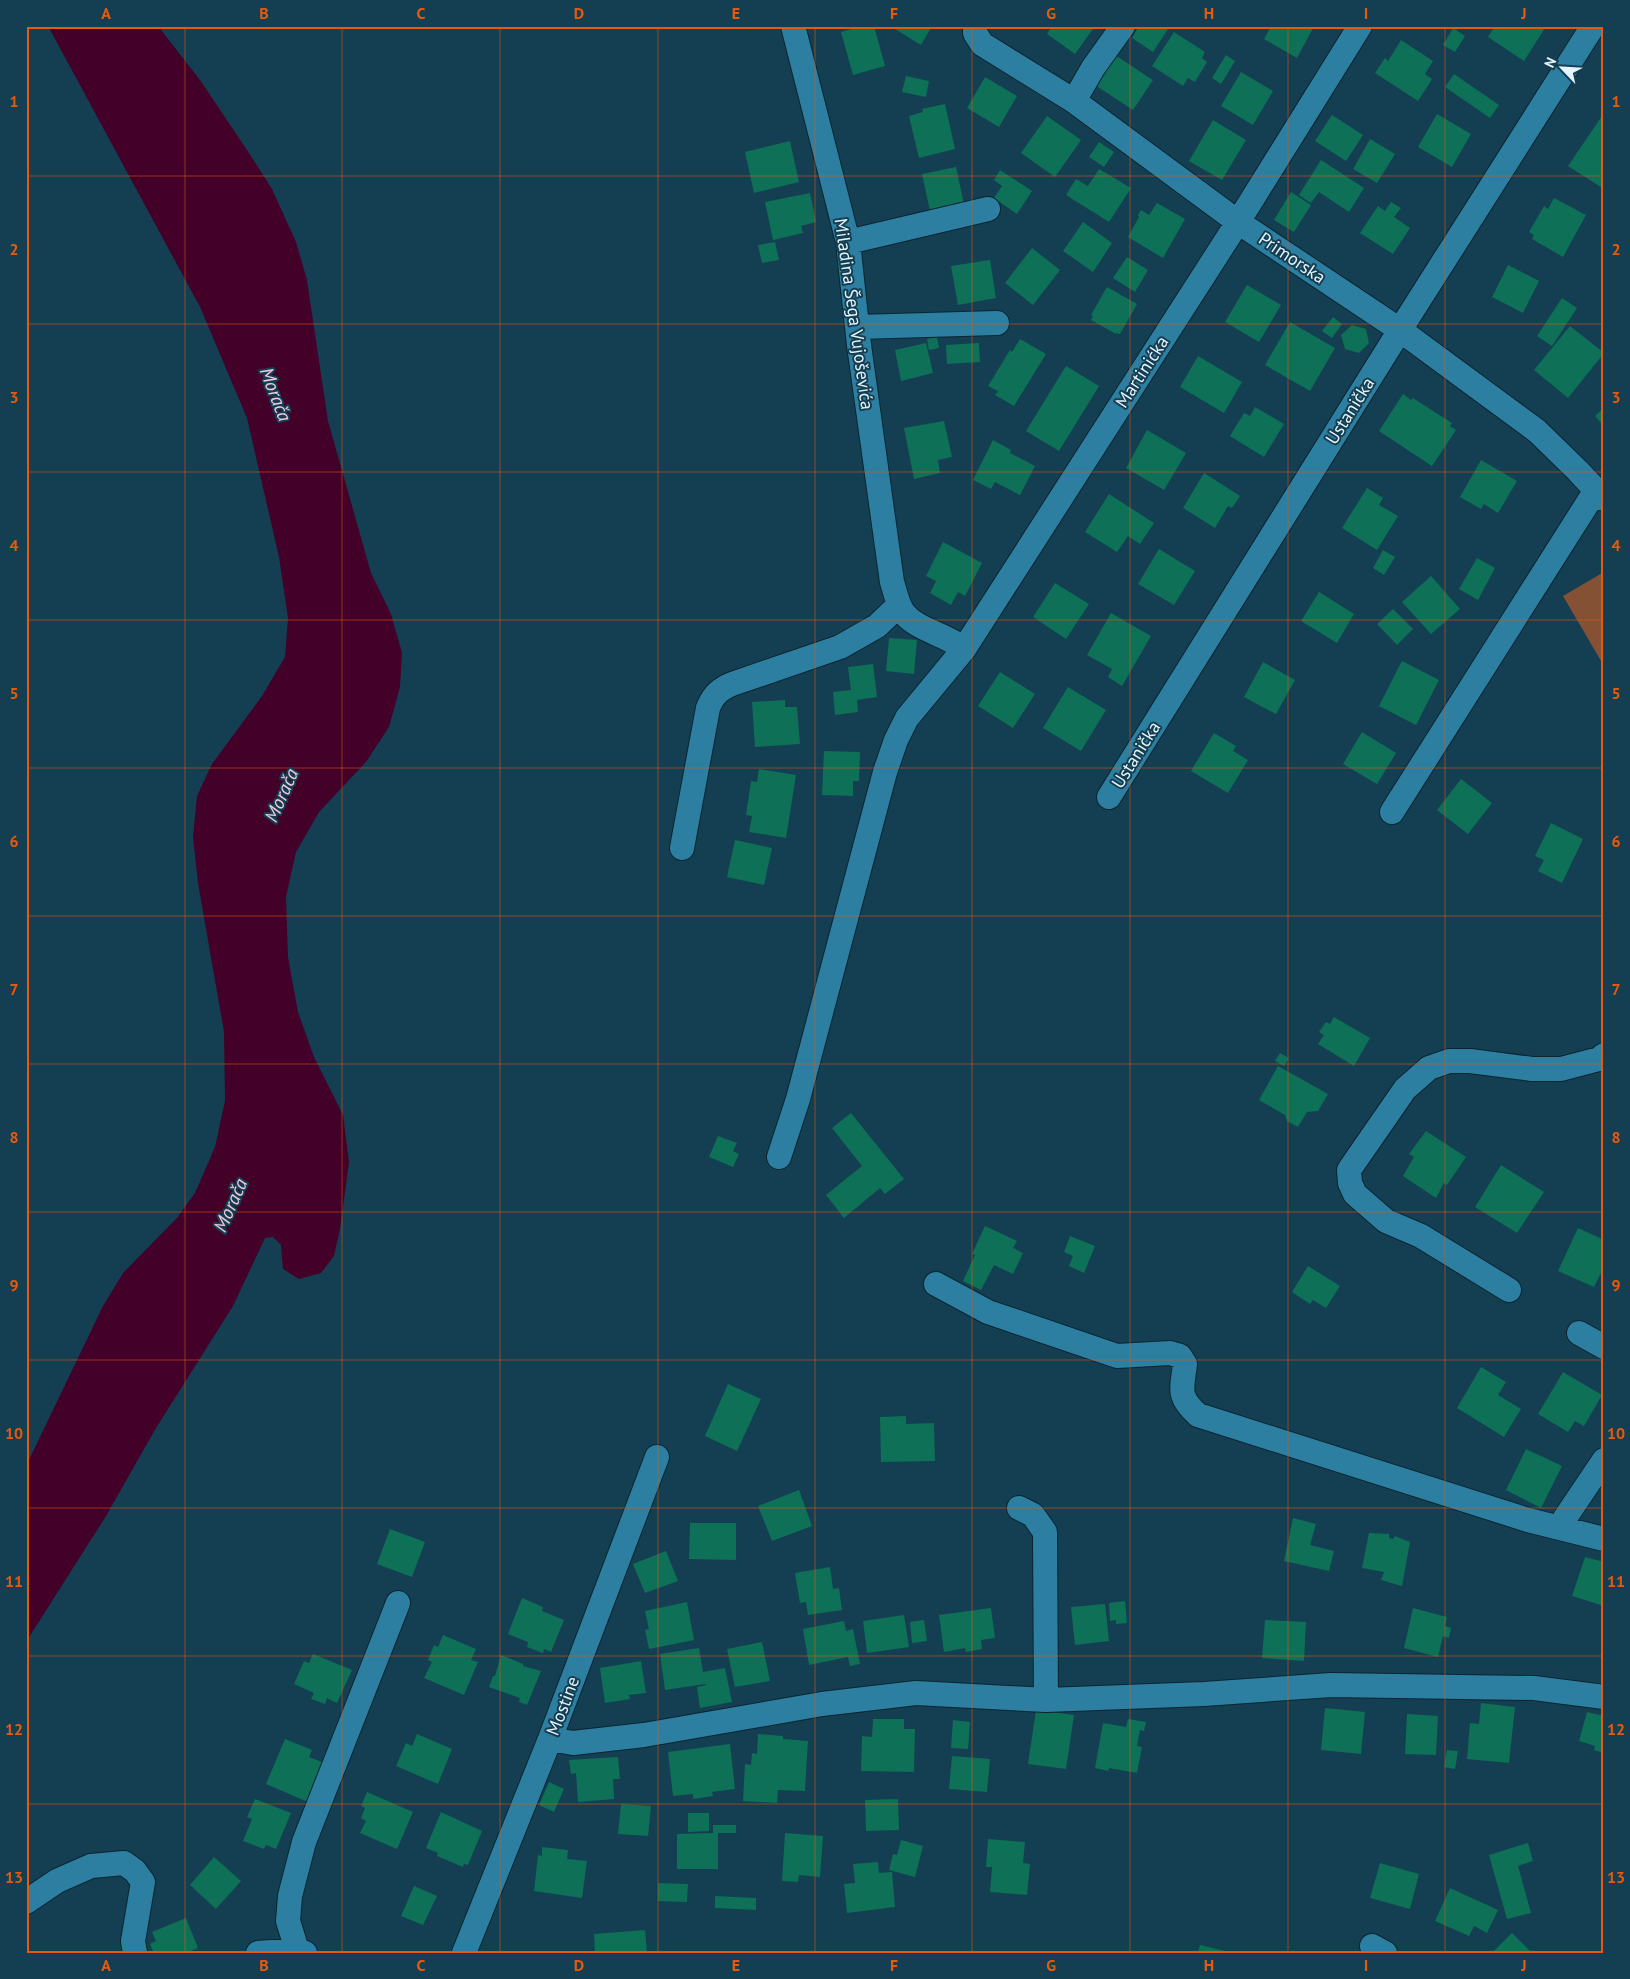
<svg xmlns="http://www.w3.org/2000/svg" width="1630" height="1979" viewBox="0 0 1630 1979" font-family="'PT Sans',sans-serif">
  <rect width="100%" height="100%" fill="#143f52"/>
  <path fill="#845134" d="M 1604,572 L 1604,666 L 1563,596 Z"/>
  <path fill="#43012a" d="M 48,26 L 158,26 L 200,80 L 247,150 L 272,189 L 296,242 L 307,280 L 328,421 L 371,573 L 391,614 L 402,653 L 400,687 L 389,727 L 366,762 L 319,812 L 296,852 L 286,897 L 288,957 L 298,1012 L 314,1057 L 343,1115 L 349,1162 L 340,1229 L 334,1256 L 321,1273 L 299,1279 L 283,1269 L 281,1245 L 273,1237 L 265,1238 L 233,1306 L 156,1428 L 106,1516 L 26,1642 L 26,1466 L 103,1306 L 123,1273 L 177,1218 L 195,1193 L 215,1147 L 225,1101 L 224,1032 L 198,883 L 193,837 L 197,796 L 212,764 L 262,696 L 285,657 L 288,618 L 279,557 L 247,418 L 200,307 Z"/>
  <path fill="#0d7057" d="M 862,26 L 874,26 L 885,66 L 853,75 L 841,32 Z
    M 890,26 L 932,26 L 921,45 Z
    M 1052,26 L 1095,26 L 1075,54 L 1047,34 Z
    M 1139,26 L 1170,26 L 1153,52 L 1132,38 Z
    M 1271,26 L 1310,26 L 1313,28 L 1297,58 L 1264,39 Z
    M 1495,26 L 1543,26 L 1545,28 L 1524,61 L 1488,37 Z
    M 1453,28 L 1465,36 L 1455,52 L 1443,45 Z
    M 1174,32 L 1205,52 L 1202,58 L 1207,62 L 1195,82 L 1188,78 L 1183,86 L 1152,66 Z
    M 1401,40 L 1433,61 L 1425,74 L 1432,79 L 1418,101 L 1375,73 L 1385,58 L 1388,61 Z
    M 1115,55 L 1153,80 L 1133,110 L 1095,85 Z
    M 1226,55 L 1235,61 L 1221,84 L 1212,78 Z
    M 1241,72 L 1273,91 L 1253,125 L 1221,106 Z
    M 1454,74 L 1499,105 L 1490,118 L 1445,87 Z
    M 906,76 L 929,81 L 926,97 L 902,92 Z
    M 985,77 L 1017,96 L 999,127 L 967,108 Z
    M 945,104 L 955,149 L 919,158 L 909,116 L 923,112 L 922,109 Z
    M 1604,113 L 1604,189 L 1568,166 Z
    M 1437,114 L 1471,134 L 1452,167 L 1418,147 Z
    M 1332,115 L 1363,135 L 1346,161 L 1315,141 Z
    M 1047,116 L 1081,140 L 1055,177 L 1021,153 Z
    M 1213,120 L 1246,140 L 1222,180 L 1189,161 Z
    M 1370,139 L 1395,154 L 1377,183 L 1353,169 Z
    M 790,141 L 799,182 L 754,193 L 745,152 Z
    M 1099,142 L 1114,152 L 1104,167 L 1089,157 Z
    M 1321,160 L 1364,188 L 1349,212 L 1319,192 L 1311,203 L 1299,195 Z
    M 956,167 L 965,209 L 931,216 L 922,174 Z
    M 1099,169 L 1131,188 L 1109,222 L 1066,195 L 1076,179 L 1088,186 Z
    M 1000,170 L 1032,191 L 1017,214 L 994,198 L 1002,186 L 994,180 Z
    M 1291,192 L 1311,205 L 1294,232 L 1274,220 Z
    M 810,193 L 816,222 L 801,226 L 803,233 L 773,240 L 765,202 Z
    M 1554,198 L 1586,215 L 1563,257 L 1532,239 L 1534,235 L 1529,232 L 1544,206 L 1548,209 Z
    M 1391,202 L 1401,208 L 1394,217 L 1410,228 L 1393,254 L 1360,233 L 1378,206 L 1385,211 Z
    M 1157,203 L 1185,219 L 1163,258 L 1128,237 L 1139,217 L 1138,215 L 1141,210 L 1149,215 Z
    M 1083,222 L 1112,243 L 1093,272 L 1063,251 Z
    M 775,242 L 779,260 L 762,263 L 758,245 Z
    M 1032,248 L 1060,270 L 1033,305 L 1005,283 Z
    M 1127,257 L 1148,270 L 1135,292 L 1113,278 Z
    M 990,260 L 996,298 L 958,305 L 951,266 Z
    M 1508,265 L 1539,281 L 1523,313 L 1492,297 Z
    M 1247,285 L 1281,305 L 1259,342 L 1225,322 Z
    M 1107,287 L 1137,304 L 1120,334 L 1117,333 L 1116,334 L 1091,320 L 1093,316 L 1091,315 Z
    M 1562,298 L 1577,308 L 1552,346 L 1537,336 Z
    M 1333,317 L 1342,324 L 1332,338 L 1322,331 Z
    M 1290,322 L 1335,348 L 1310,391 L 1265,365 Z
    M 1352,325 L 1366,329 L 1369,343 L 1359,353 L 1345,349 L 1341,335 Z
    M 1570,326 L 1604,353 L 1568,398 L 1534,370 Z
    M 937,337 L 939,348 L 929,350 L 927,339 Z
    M 1020,339 L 1046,354 L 1014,406 L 995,395 L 998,391 L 988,386 L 1010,350 L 1012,352 Z
    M 926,343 L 933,373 L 901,381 L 895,350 Z
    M 979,343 L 980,362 L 947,364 L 946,345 Z
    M 1198,356 L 1242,382 L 1224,413 L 1180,387 Z
    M 1066,366 L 1099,386 L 1059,451 L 1026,431 Z
    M 1403,394 L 1411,400 L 1413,398 L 1452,423 L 1450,426 L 1456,430 L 1432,466 L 1379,431 Z
    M 1255,407 L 1284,424 L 1264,457 L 1230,436 L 1244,413 L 1250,416 Z
    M 1604,408 L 1604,426 L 1595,416 Z
    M 944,421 L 952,457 L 938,460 L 940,473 L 914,479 L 904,428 Z
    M 1147,430 L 1186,453 L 1164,490 L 1126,468 Z
    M 993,440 L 1011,450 L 1010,453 L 1035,466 L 1020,495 L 995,482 L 991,489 L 973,480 Z
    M 1481,460 L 1517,481 L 1498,513 L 1484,504 L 1481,509 L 1460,497 Z
    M 1204,473 L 1240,496 L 1232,508 L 1228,506 L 1215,528 L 1183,508 Z
    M 1367,488 L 1383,498 L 1379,505 L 1398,516 L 1377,550 L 1342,528 Z
    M 1109,494 L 1154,523 L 1140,544 L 1128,536 L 1117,552 L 1085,532 Z
    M 943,542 L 982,563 L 965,596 L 958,592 L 951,605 L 930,593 L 936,581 L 926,576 Z
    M 1159,549 L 1195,571 L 1174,605 L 1138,584 Z
    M 1383,550 L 1395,557 L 1384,575 L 1373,568 Z
    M 1477,558 L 1495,568 L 1478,600 L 1459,589 Z
    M 1431,576 L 1460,609 L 1431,634 L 1402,602 Z
    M 1055,583 L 1089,604 L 1066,639 L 1033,617 Z
    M 1319,592 L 1354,614 L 1337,643 L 1301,621 Z
    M 1393,609 L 1413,629 L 1397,645 L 1377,624 Z
    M 1111,613 L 1151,636 L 1122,686 L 1108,677 L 1112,669 L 1087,655 Z
    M 889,638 L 917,640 L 914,674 L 886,671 Z
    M 1402,661 L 1439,680 L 1416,725 L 1379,706 Z
    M 1263,662 L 1295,680 L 1276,714 L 1244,697 Z
    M 873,664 L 877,697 L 857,700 L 858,712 L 835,715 L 833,692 L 851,690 L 848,667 Z
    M 1000,672 L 1035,694 L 1013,728 L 978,706 Z
    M 1068,687 L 1106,710 L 1081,751 L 1043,728 Z
    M 785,700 L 785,707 L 797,707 L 800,744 L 755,747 L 752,702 Z
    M 1362,732 L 1396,753 L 1377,784 L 1343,764 Z
    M 1214,733 L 1236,746 L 1233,751 L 1248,760 L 1228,793 L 1191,771 Z
    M 824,751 L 860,752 L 859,781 L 853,781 L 853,796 L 822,795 Z
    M 759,769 L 796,775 L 786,838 L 749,832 L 752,816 L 746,815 L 751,781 L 757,782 Z
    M 1461,779 L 1492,803 L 1468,834 L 1437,810 Z
    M 1551,823 L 1583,839 L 1562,883 L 1538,871 L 1544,860 L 1535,856 Z
    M 735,840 L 772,848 L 764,885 L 727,877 Z
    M 1334,1017 L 1370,1038 L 1354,1066 L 1318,1044 L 1324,1035 L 1319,1032 L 1326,1022 L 1330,1024 Z
    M 1280,1053 L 1289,1058 L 1284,1066 L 1275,1061 Z
    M 1278,1066 L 1328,1094 L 1318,1111 L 1307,1112 L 1298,1127 L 1287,1121 L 1285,1115 L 1259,1100 Z
    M 851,1113 L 904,1179 L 885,1194 L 880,1188 L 844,1218 L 826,1195 L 862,1166 L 832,1128 Z
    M 1426,1131 L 1466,1157 L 1447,1185 L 1444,1183 L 1436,1198 L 1403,1176 L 1414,1157 L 1409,1154 Z
    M 718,1136 L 737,1143 L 733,1151 L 739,1154 L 733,1167 L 709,1157 Z
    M 1501,1165 L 1544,1192 L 1517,1233 L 1475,1207 Z
    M 985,1226 L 1017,1241 L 1013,1248 L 1023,1253 L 1013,1274 L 994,1265 L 981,1290 L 963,1281 L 975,1255 L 972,1254 Z
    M 1578,1228 L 1604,1240 L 1604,1267 L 1594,1287 L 1558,1271 Z
    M 1070,1236 L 1095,1246 L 1084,1273 L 1069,1266 L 1073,1256 L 1064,1252 Z
    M 1308,1266 L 1340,1286 L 1326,1308 L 1313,1300 L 1310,1304 L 1292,1292 Z
    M 1481,1367 L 1506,1382 L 1498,1395 L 1521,1409 L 1504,1437 L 1457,1408 Z
    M 1563,1372 L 1602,1395 L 1584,1426 L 1575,1421 L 1568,1432 L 1538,1414 Z
    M 728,1384 L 761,1399 L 737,1451 L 705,1436 Z
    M 906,1416 L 906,1424 L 934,1423 L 935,1461 L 881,1462 L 880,1417 Z
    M 1526,1449 L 1562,1466 L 1541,1508 L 1506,1490 Z
    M 799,1490 L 812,1526 L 772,1541 L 758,1506 Z
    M 1293,1518 L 1316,1524 L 1310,1545 L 1334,1551 L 1329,1571 L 1284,1561 Z
    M 690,1523 L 736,1523 L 736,1560 L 689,1559 Z
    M 390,1529 L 425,1542 L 412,1577 L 377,1564 Z
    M 1369,1533 L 1389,1534 L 1389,1538 L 1393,1539 L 1395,1536 L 1410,1542 L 1402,1586 L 1381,1580 L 1384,1572 L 1362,1568 Z
    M 666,1551 L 678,1581 L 645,1593 L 633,1564 Z
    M 1585,1557 L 1604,1562 L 1604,1606 L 1572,1596 Z
    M 830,1567 L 833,1589 L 839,1588 L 842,1610 L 808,1615 L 806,1602 L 800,1603 L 795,1573 Z
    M 522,1598 L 543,1607 L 542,1611 L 564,1620 L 551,1652 L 544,1649 L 543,1653 L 527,1647 L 528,1642 L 508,1634 Z
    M 1125,1601 L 1127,1623 L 1116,1624 L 1116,1620 L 1110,1621 L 1109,1603 Z
    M 687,1602 L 694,1640 L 649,1649 L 645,1630 L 649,1629 L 645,1611 Z
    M 1105,1604 L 1109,1641 L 1075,1645 L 1071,1607 Z
    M 991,1608 L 995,1638 L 981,1640 L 982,1649 L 966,1652 L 965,1648 L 944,1652 L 939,1615 Z
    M 1413,1608 L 1447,1617 L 1445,1626 L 1451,1628 L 1449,1638 L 1443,1636 L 1438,1657 L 1404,1648 Z
    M 904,1615 L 909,1647 L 867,1653 L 863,1621 Z
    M 924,1620 L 927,1641 L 912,1643 L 910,1622 Z
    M 1265,1620 L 1306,1622 L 1304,1661 L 1262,1658 Z
    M 844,1621 L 846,1631 L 853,1629 L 860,1664 L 850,1666 L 848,1657 L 809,1665 L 803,1629 Z
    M 443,1635 L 476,1649 L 471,1660 L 478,1662 L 464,1695 L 424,1678 L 432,1662 L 428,1660 L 434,1645 L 438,1647 Z
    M 762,1642 L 770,1681 L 735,1687 L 727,1649 Z
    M 699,1648 L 703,1672 L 725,1668 L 732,1702 L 700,1708 L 697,1687 L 706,1685 L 705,1684 L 665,1690 L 660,1654 Z
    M 313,1654 L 352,1670 L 337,1703 L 327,1698 L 325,1704 L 311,1699 L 314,1693 L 294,1684 L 304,1661 L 309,1663 Z
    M 501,1655 L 523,1664 L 523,1666 L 541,1671 L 527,1705 L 519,1702 L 520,1698 L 489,1687 L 493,1676 L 495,1676 Z
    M 641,1661 L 646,1693 L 629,1695 L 630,1699 L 605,1703 L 600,1668 Z
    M 1481,1703 L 1515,1707 L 1509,1763 L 1467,1759 L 1470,1723 L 1479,1724 Z
    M 1325,1708 L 1365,1712 L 1361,1754 L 1321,1750 Z
    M 1036,1710 L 1074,1715 L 1066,1769 L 1028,1764 Z
    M 1587,1712 L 1604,1716 L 1604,1753 L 1594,1750 L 1595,1746 L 1579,1741 Z
    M 1407,1714 L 1438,1716 L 1436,1755 L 1405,1754 Z
    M 873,1719 L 904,1719 L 904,1729 L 915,1729 L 914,1772 L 861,1771 L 862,1736 L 872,1737 Z
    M 1128,1719 L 1146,1722 L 1144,1731 L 1140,1730 L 1137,1746 L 1142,1747 L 1137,1773 L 1109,1768 L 1108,1771 L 1095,1768 L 1103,1723 L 1126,1727 Z
    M 953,1720 L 970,1722 L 968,1749 L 951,1748 Z
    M 417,1734 L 452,1749 L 438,1784 L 396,1766 L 406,1743 L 412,1746 Z
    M 758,1734 L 783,1736 L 783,1739 L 808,1741 L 805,1791 L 778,1790 L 777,1803 L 743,1801 L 745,1764 L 751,1765 L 752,1753 L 757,1754 Z
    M 285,1739 L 312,1750 L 309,1757 L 327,1764 L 310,1803 L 266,1784 Z
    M 730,1744 L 735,1789 L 712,1792 L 713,1796 L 693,1799 L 693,1794 L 673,1796 L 668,1752 Z
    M 1447,1750 L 1458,1751 L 1455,1769 L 1444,1767 Z
    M 952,1756 L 990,1759 L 987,1792 L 949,1789 Z
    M 618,1757 L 620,1779 L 613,1779 L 614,1799 L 578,1802 L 576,1773 L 571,1774 L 569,1760 Z
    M 549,1782 L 564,1789 L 554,1812 L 539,1805 Z
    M 367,1792 L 413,1812 L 397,1849 L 360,1833 L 366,1821 L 361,1818 L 365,1808 L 361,1806 Z
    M 255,1799 L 291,1813 L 276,1849 L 266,1845 L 264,1849 L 243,1841 L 252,1819 L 247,1817 Z
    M 898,1799 L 899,1830 L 866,1831 L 865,1800 Z
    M 621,1804 L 651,1806 L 648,1836 L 618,1834 Z
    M 441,1812 L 482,1831 L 468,1865 L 464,1864 L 463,1867 L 437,1856 L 438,1853 L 426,1848 Z
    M 688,1813 L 709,1813 L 709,1831 L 688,1832 Z
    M 713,1825 L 736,1825 L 736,1833 L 718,1833 L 718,1869 L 677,1869 L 677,1834 L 713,1833 Z
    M 785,1833 L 823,1836 L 820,1877 L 799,1875 L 798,1882 L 782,1881 Z
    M 988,1839 L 1025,1842 L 1023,1863 L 1030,1864 L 1027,1895 L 990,1892 L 992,1867 L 986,1867 Z
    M 901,1840 L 923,1846 L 915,1877 L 889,1870 L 893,1854 L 897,1855 Z
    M 1528,1843 L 1533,1861 L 1518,1866 L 1531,1913 L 1507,1919 L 1489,1855 Z
    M 542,1847 L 568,1850 L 567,1859 L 587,1861 L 582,1898 L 534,1891 L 538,1855 L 542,1856 Z
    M 214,1857 L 241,1881 L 216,1909 L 190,1885 Z
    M 878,1862 L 879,1873 L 892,1872 L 895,1907 L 847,1913 L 844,1884 L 855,1883 L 853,1864 Z
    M 1380,1863 L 1419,1874 L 1410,1909 L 1370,1898 Z
    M 658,1883 L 688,1884 L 687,1902 L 658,1901 Z
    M 414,1886 L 437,1896 L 423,1925 L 401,1916 Z
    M 1450,1888 L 1498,1910 L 1487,1933 L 1474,1926 L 1469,1936 L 1435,1921 Z
    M 715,1896 L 756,1898 L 756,1910 L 715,1908 Z
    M 186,1918 L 198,1948 L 186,1953 L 154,1953 L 150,1944 L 156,1941 L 152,1932 Z
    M 645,1930 L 647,1953 L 595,1953 L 594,1934 Z
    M 1512,1933 L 1530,1951 L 1528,1953 L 1492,1953 Z
    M 1200,1945 L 1229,1952 L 1229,1953 L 1198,1953 Z"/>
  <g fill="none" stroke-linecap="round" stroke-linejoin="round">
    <g stroke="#0b2530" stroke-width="26">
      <path id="minor" d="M 793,26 L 848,242 L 859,345 L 892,582 C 895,591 897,603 903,612 C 916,630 946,634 964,649 L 1238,222 L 1360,26
        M 975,26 L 975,33 L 982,44 L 1074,101 L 1238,222 L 1400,330 L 1537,431 L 1578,471 L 1604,499
        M 1074,101 L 1093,68 L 1123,26
        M 848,242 L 988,209
        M 857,327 L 997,323
        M 1109,797 L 1400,330 L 1593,26
        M 1392,812 L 1596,490
        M 682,848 L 708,708 C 713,695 720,689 732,684 L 840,647 L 877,626 L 899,605
        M 779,1157 L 798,1099 L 885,772 L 896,740 L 907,718 L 964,649
        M 936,1284 L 988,1312 L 1117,1356 L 1170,1353 L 1180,1356 L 1185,1364 C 1182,1390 1177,1396 1198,1415 L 1528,1520 L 1604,1539
        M 1509,1290 L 1421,1236 L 1386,1221 L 1355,1194 L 1350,1183 L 1349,1170 L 1405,1089 L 1429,1068 L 1449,1061 L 1470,1061 L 1532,1069 L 1561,1069 L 1599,1059 L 1604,1055
        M 1579,1333 L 1604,1347
        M 1019,1508 L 1033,1515 L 1045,1532 L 1046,1700
        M 1561,1528 L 1565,1518 L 1604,1460
        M 550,1739 L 573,1743 L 644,1735 L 822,1704 L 916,1693 L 1046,1700 L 1204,1694 L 1331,1685 L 1534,1688 L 1604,1697
        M 26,1902 L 57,1881 L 91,1866 L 124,1863 L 135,1871 L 143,1882 L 133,1941 L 135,1953
        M 1372,1946 L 1385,1953
        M 297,1950 L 288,1921 L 290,1896 L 304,1842 L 398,1603
        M 258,1953 L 297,1950 L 305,1953
        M 464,1953 L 550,1739 L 657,1457"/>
    </g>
    <use href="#minor" stroke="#2d7fa1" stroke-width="24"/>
  </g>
  <path fill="none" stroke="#e8590c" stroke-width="1" stroke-opacity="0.55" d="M 185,26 L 185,1953M 342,26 L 342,1953M 500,26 L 500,1953M 658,26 L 658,1953M 815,26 L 815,1953M 972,26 L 972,1953M 1130,26 L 1130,1953M 1288,26 L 1288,1953M 1445,26 L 1445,1953M 26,176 L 1604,176M 26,324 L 1604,324M 26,472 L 1604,472M 26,620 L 1604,620M 26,768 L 1604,768M 26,916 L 1604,916M 26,1064 L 1604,1064M 26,1212 L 1604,1212M 26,1360 L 1604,1360M 26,1508 L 1604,1508M 26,1656 L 1604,1656M 26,1804 L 1604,1804"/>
  <g text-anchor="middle" stroke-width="4" stroke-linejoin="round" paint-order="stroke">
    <g font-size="18" fill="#e5f4fc" stroke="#143f52">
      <text transform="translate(1292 258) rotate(34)" y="6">Primorska</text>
      <text transform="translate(854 314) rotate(82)" y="6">Miladina Šega Vujoševića</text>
      <text transform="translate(1142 372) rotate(-57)" y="6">Martinićka</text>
      <text transform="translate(1350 411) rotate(-58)" y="6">Ustanička</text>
      <text transform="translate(1136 755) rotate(-58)" y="6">Ustanička</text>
      <text transform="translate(563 1706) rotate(-69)" y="6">Mostine</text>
    </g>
    <g font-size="19" font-style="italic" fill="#f3c9dc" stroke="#143f52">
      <text transform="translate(276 394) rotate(69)" y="7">Morača</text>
      <text transform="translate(281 795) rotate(-66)" y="7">Morača</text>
      <text transform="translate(230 1205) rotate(-66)" y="7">Morača</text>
    </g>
  </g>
  <rect width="1630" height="1979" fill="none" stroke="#143f52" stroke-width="55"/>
  <g transform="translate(1562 68) rotate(295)" stroke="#143f52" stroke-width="4" paint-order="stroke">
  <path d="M0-4L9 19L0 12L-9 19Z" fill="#e5f4fc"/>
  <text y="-8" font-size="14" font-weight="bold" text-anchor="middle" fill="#e5f4fc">N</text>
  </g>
  <rect x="28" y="28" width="1574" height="1924" fill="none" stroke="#e8590c" stroke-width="2"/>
  <g font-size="16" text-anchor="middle" font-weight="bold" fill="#e8590c">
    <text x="106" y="19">A</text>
    <text x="264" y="19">B</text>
    <text x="421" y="19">C</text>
    <text x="579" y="19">D</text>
    <text x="736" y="19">E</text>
    <text x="894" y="19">F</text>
    <text x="1051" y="19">G</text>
    <text x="1209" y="19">H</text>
    <text x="1366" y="19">I</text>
    <text x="1524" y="19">J</text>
    <text x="14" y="107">1</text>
    <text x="1616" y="107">1</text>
    <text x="14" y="255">2</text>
    <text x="1616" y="255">2</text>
    <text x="14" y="403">3</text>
    <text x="1616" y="403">3</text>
    <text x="14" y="551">4</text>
    <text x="1616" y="551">4</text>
    <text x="14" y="699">5</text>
    <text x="1616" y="699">5</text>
    <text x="14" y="847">6</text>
    <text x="1616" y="847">6</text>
    <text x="14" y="995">7</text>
    <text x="1616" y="995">7</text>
    <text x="14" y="1143">8</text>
    <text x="1616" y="1143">8</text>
    <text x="14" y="1291">9</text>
    <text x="1616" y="1291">9</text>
    <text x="14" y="1439">10</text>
    <text x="1616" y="1439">10</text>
    <text x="14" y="1587">11</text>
    <text x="1616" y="1587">11</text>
    <text x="14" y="1735">12</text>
    <text x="1616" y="1735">12</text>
    <text x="14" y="1883">13</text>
    <text x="1616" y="1883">13</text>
    <text x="106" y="1971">A</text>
    <text x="264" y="1971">B</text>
    <text x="421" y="1971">C</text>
    <text x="579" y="1971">D</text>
    <text x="736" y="1971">E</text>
    <text x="894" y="1971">F</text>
    <text x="1051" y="1971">G</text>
    <text x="1209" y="1971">H</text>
    <text x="1366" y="1971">I</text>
    <text x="1524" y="1971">J</text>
  </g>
</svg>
